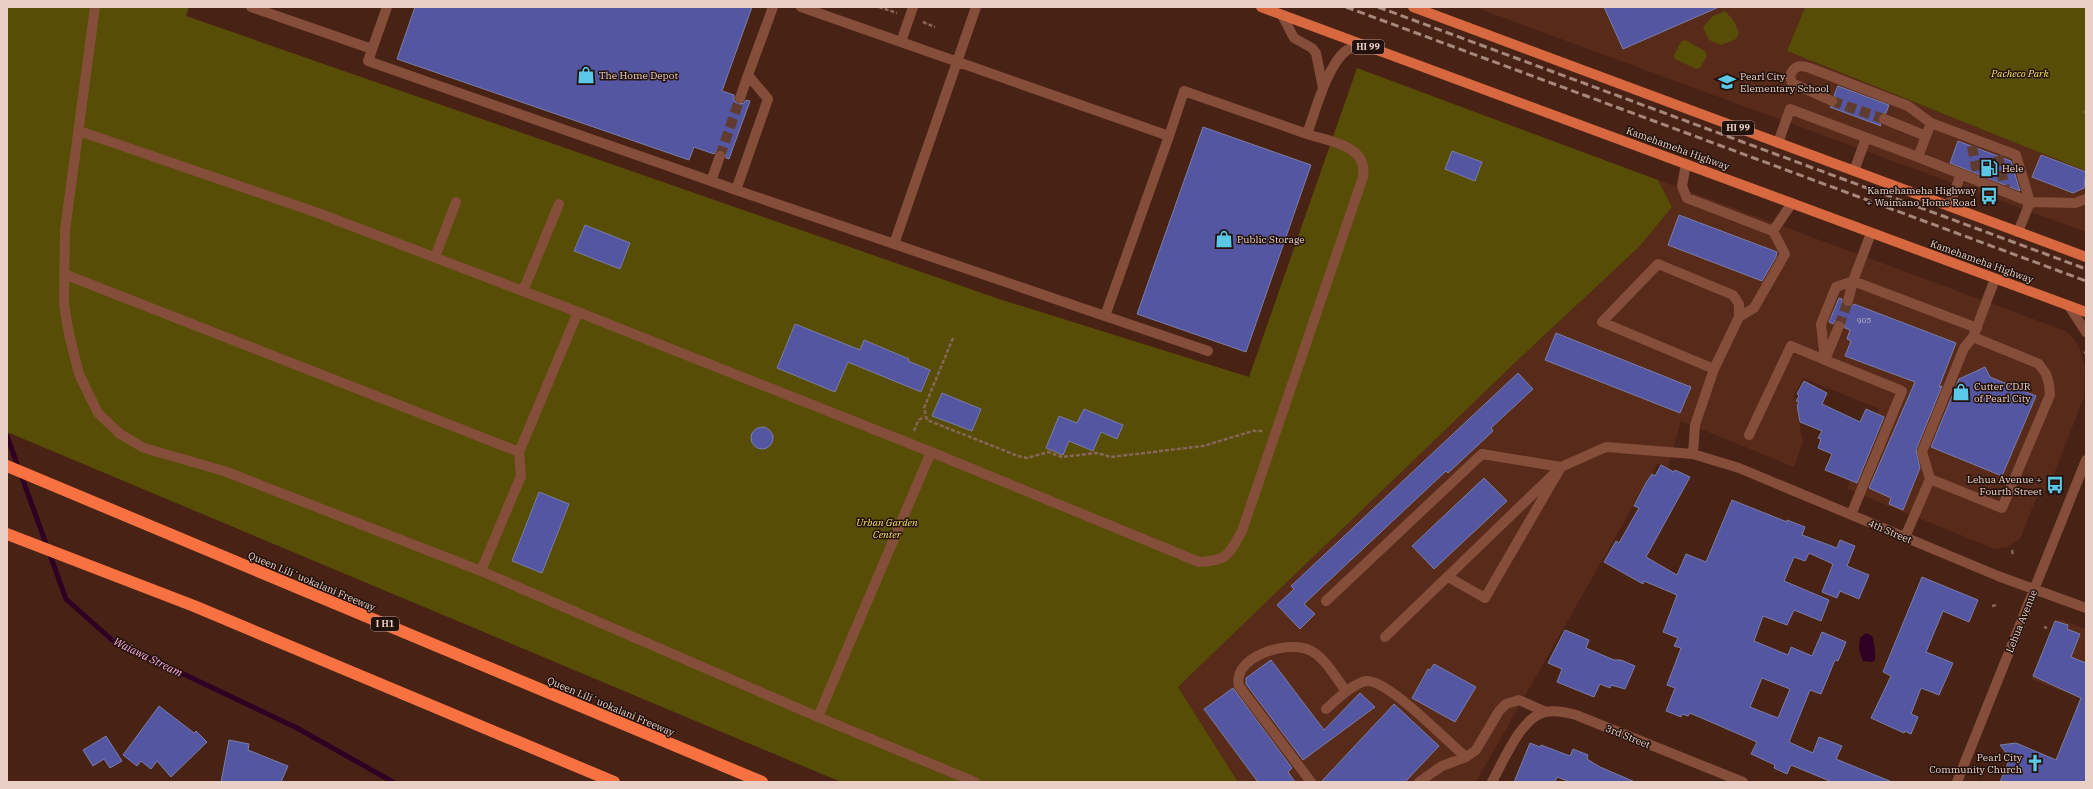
<svg xmlns="http://www.w3.org/2000/svg" width="2093" height="789" viewBox="0 0 2093 789" font-family="'IBM Plex Serif',serif">
  <rect width="100%" height="100%" fill="#482215"/>
  <path fill="#572a1a" d="M 1474,7 L 1805,7 L 1787,51 L 2086,171 L 2086,232 Z
    M 1658,180 L 2060,329 L 2067,332 L 2074,339 L 2079,347 L 2085,368 L 2084,397 L 2049,487 L 2036,499 L 2020,539 L 2008,547 L 1995,549 L 1847,489 L 1879,409 L 1803,378 L 1794,395 L 1803,442 L 1794,467 L 1681,421 L 1668,468 L 1657,464 L 1476,782 L 1238,782 L 1178,687 L 1521,357 L 1639,247 L 1672,207 Z
    M 2063,620 L 2086,629 L 2086,701 L 2031,679 L 2054,624 L 2058,620 Z"/>
  <path fill="#584d07" d="M 7,7 L 189,7 L 186,16 L 999,299 L 1249,377 L 1357,68 L 1658,180 L 1672,207 L 1639,247 L 1521,357 L 1178,687 L 1238,782 L 841,782 L 7,432 Z
    M 1805,7 L 2086,7 L 2086,171 L 1787,51 Z
    M 1725,11 L 1734,21 L 1739,33 L 1736,39 L 1721,45 L 1709,40 L 1703,27 L 1713,16 Z
    M 1685,40 L 1705,51 L 1707,56 L 1700,68 L 1696,69 L 1675,59 L 1674,55 L 1681,42 Z"/>
  <path fill="#2f0024" d="M 1866,633 L 1872,636 C 1874,640 1876,656 1875,660 L 1872,662 L 1863,661 L 1859,650 L 1860,638 Z"/>
  <g fill="none" stroke-linecap="round" stroke-linejoin="round">
    <path stroke="#2f0024" stroke-width="5" d="M 7,436 L 66,599 L 112,640 L 297,728 L 393,782"/>
  </g>
  <path fill="#5456a1" stroke="#7a7ea7" fill-rule="evenodd" d="M 415,7 L 752,7 L 722,91 L 734,95 L 734,100 L 738,104 L 744,103 L 746,100 L 750,101 L 729,159 L 726,158 L 725,152 L 722,150 L 716,151 L 714,154 L 694,147 L 689,160 L 397,59 Z
    M 1604,7 L 1719,7 L 1623,49 Z
    M 1838,86 L 1889,105 L 1886,113 L 1880,114 L 1878,117 L 1881,126 L 1830,107 L 1835,106 L 1838,103 L 1837,98 L 1834,95 Z
    M 1203,127 L 1311,165 L 1246,352 L 1137,314 Z
    M 1958,141 L 2011,161 L 2020,191 L 1950,163 Z
    M 1452,151 L 1482,162 L 1475,181 L 1445,169 Z
    M 2041,155 L 2086,172 L 2084,188 L 2073,193 L 2032,177 Z
    M 1679,215 L 1777,252 L 1776,257 L 1762,281 L 1668,245 Z
    M 585,225 L 630,243 L 620,269 L 574,251 Z
    M 1839,298 L 1842,299 L 1842,303 L 1846,307 L 1850,307 L 1854,304 L 1956,343 L 1939,387 L 1942,386 L 1916,450 L 1920,468 L 1903,510 L 1889,504 L 1891,498 L 1869,488 L 1915,382 L 1845,356 L 1851,341 L 1847,339 L 1850,330 L 1845,328 L 1844,322 L 1841,320 L 1835,321 L 1833,324 L 1829,322 Z
    M 795,324 L 860,350 L 864,340 L 909,359 L 908,361 L 930,370 L 921,392 L 848,362 L 835,392 L 777,368 Z
    M 1556,333 L 1691,387 L 1680,413 L 1545,360 Z
    M 1985,367 L 1990,377 L 2036,396 L 2002,476 L 1931,447 L 1959,379 Z
    M 1518,373 L 1533,389 L 1491,428 L 1493,431 L 1448,473 L 1446,471 L 1304,604 L 1315,614 L 1300,629 L 1277,605 L 1294,589 L 1291,586 Z
    M 1804,381 L 1827,393 L 1822,404 L 1860,422 L 1866,409 L 1884,417 L 1857,483 L 1825,470 L 1832,454 L 1818,448 L 1821,439 L 1818,438 L 1822,431 L 1800,422 L 1797,405 L 1799,402 L 1796,401 L 1799,396 L 1797,394 Z
    M 942,393 L 981,409 L 972,431 L 932,416 Z
    M 1084,409 L 1123,425 L 1117,439 L 1101,432 L 1093,451 L 1069,441 L 1063,455 L 1046,448 L 1059,416 L 1077,423 Z
    M751 438a11 11 0 1 1 22 0a11 11 0 1 1-22 0Z
    M 1661,465 L 1674,472 L 1675,470 L 1690,477 L 1646,557 L 1677,575 L 1686,554 L 1706,562 L 1732,500 L 1787,522 L 1787,520 L 1805,527 L 1802,535 L 1837,548 L 1840,540 L 1855,546 L 1847,566 L 1869,575 L 1859,599 L 1840,591 L 1837,598 L 1822,592 L 1833,564 L 1809,553 L 1805,561 L 1794,557 L 1784,581 L 1829,600 L 1821,621 L 1794,610 L 1787,625 L 1763,616 L 1754,641 L 1788,655 L 1791,647 L 1812,656 L 1822,632 L 1846,642 L 1838,661 L 1835,660 L 1821,694 L 1810,690 L 1789,742 L 1813,753 L 1819,737 L 1842,746 L 1836,759 L 1892,782 L 1832,782 L 1791,765 L 1787,774 L 1774,768 L 1775,765 L 1751,754 L 1757,742 L 1690,713 L 1688,716 L 1682,714 L 1681,717 L 1666,711 L 1675,688 L 1667,685 L 1681,648 L 1674,646 L 1678,638 L 1663,632 L 1677,595 L 1644,581 L 1643,584 L 1604,562 L 1616,541 L 1619,543 L 1639,508 L 1634,506 L 1646,483 L 1652,474 L 1655,476 ZM 1762,678 L 1790,689 L 1778,718 L 1750,707 Z
    M 1484,478 L 1507,501 L 1434,569 L 1412,546 Z
    M 539,492 L 569,504 L 542,573 L 512,561 Z
    M 1922,577 L 1978,600 L 1969,622 L 1943,611 L 1926,652 L 1953,663 L 1939,695 L 1921,688 L 1911,714 L 1918,717 L 1911,734 L 1905,731 L 1904,733 L 1871,718 L 1891,676 L 1883,672 Z
    M 2055,621 L 2068,625 L 2067,629 L 2080,634 L 2071,657 L 2086,663 L 2086,782 L 2000,782 L 2010,758 L 2000,745 L 2016,743 L 2056,760 L 2081,698 L 2033,676 Z
    M 1565,630 L 1589,640 L 1586,648 L 1614,660 L 1621,660 L 1635,666 L 1625,689 L 1611,685 L 1610,688 L 1600,684 L 1594,697 L 1557,682 L 1562,669 L 1548,663 Z
    M 1271,660 L 1324,730 L 1360,693 L 1375,707 L 1303,760 L 1246,684 L 1246,678 Z
    M 1434,664 L 1476,687 L 1455,722 L 1412,698 L 1428,669 L 1430,670 Z
    M 1233,688 L 1292,768 L 1288,772 L 1295,782 L 1258,782 L 1204,709 Z
    M 1394,704 L 1439,746 L 1405,782 L 1321,782 Z
    M 159,706 L 194,733 L 196,731 L 207,742 L 171,777 L 157,761 L 151,769 L 141,761 L 137,766 L 123,755 Z
    M 106,736 L 122,761 L 110,768 L 104,759 L 93,766 L 83,750 Z
    M 229,740 L 249,744 L 248,750 L 288,766 L 281,782 L 221,782 Z
    M 1530,743 L 1540,747 L 1541,745 L 1570,756 L 1573,749 L 1588,755 L 1587,759 L 1600,767 L 1635,782 L 1570,782 L 1557,777 L 1555,782 L 1514,782 Z"/>
  <g fill="none" stroke-linecap="round" stroke-linejoin="round">
    <path stroke="#603c30" stroke-width="10" stroke-dasharray="10 5" stroke-linecap="butt" d="M 1832,101 L 1884,119
      M 1972,146 L 1978,178
      M 720,156 L 740,98
      M 1998,156 L 2005,188
      M 1839,326 L 1848,301"/>
    <path stroke="#87665a" stroke-width="2.5" stroke-dasharray="4 2" stroke-linecap="butt" d="M 879,7 L 897,13
      M 923,22 L 935,27
      M 2084,112 L 2086,112
      M 953,338 L 924,408 L 927,420 L 1018,456 L 1027,458 L 1048,452 L 1062,457 L 1097,453 L 1111,457 L 1203,446 L 1253,431 L 1263,431
      M 2084,353 L 2086,352
      M 914,431 L 918,421 L 924,416
      M 2012,550 L 2013,556
      M 1992,606 L 1997,605
      M 2044,627 L 2047,628"/>
    <path stroke="#854e3b" stroke-width="10" d="M 95,7 L 65,230 L 64,304 L 69,334 L 79,374 L 98,413 L 120,434 L 144,448 L 224,471 L 481,571 L 818,717 L 975,782
      M 251,7 L 372,49
      M 387,7 L 368,61 L 711,181
      M 773,7 L 748,75 L 768,99 L 736,190 L 1105,316 L 1169,136 L 901,42 L 913,7
      M 801,7 L 901,42
      M 1282,15 L 1294,38 L 1312,48 L 1316,53 L 1323,88
      M 740,98 L 748,75
      M 1832,101 L 1792,83 L 1790,76 C 1794,65 1800,65 1810,68 L 1908,106 L 1931,123
      M 1884,119 L 1926,136
      M 79,131 L 318,213 L 578,312 L 931,452 L 1199,562 C 1228,560 1228,556 1242,531 L 1363,177 C 1368,145 1331,142 1307,134 C 1315,112 1328,63 1347,50 C 1353,47 1363,48 1369,47
      M 1169,136 L 1184,91 L 1307,134
      M 1778,143 L 1790,109 L 1918,157
      M 720,156 L 711,181 L 736,190
      M 1686,164 L 1682,186 L 1687,198 L 1773,231 L 1792,203
      M 1854,171 L 1866,138
      M 1961,174 L 1918,157 L 1931,123 L 2016,155 L 2030,202
      M 1949,206 L 1961,174 L 2030,202
      M 2018,232 L 2030,202 L 2075,203 L 2086,199
      M 894,244 L 976,7
      M 435,257 L 456,202
      M 64,274 L 519,452
      M 523,291 L 559,204
      M 1848,301 L 1853,281 L 1871,233
      M 2069,306 L 2086,332
      M 1105,316 L 1208,351
      M 1739,317 L 1754,308 L 1785,254 L 1773,231
      M 1749,435 L 1791,346 L 1825,360 L 1839,326
      M 1693,454 L 1695,425 L 1714,369 L 1739,317 L 1739,304 L 1733,295 L 1658,264 L 1602,322 L 1714,369
      M 1930,479 L 1922,452 L 1964,348 L 1973,337
      M 1851,515 L 1902,391 L 1825,360 L 1821,324 L 1836,287 L 1853,281 L 1977,328
      M 1905,537 L 1930,479 L 2002,508 L 2050,395 L 2049,384 L 2046,374 L 2039,364 L 1973,337 L 1995,279
      M 481,571 L 521,476 L 519,452 L 578,312
      M 1326,601 L 1482,454 L 1561,467 L 1485,598 L 1448,577
      M 1385,637 L 1561,467 L 1606,447 L 1693,454 L 1739,468 L 1998,576 L 2086,608
      M 1326,709 C 1335,701 1353,683 1366,681 C 1388,679 1446,741 1466,757
      M 818,717 L 931,452
      M 1311,782 L 1239,686 C 1232,657 1285,641 1307,649 C 1324,655 1335,677 1346,691
      M 1419,782 L 1442,766 L 1466,757 L 1476,750 L 1499,711 L 1506,704 L 1519,700 L 1546,712
      M 1492,782 C 1503,762 1521,717 1545,712 C 1556,710 1566,712 1576,715 L 1743,782
      M 1957,782 L 2086,460"/>
    <path stroke="#d76840" stroke-width="10" d="M 1261,7 L 2086,312
      M 1413,7 L 2086,257"/>
    <path stroke="#f87140" stroke-width="12" d="M 7,466 L 762,782
      M 7,534 L 194,606 L 614,782"/>
    <path stroke="#a6877c" stroke-width="3" stroke-dasharray="8 4" stroke-linecap="butt" d="M 1346,7 L 2086,281
      M 1378,7 L 2086,269"/>
  </g>
  <defs>
    <g id="shop-bare" transform="scale(1.38)"><path d="M-5-2.5h2.3a2.7 3.5 0 0 1 5.4 0H5L5.5 6h-11ZM-1.5-2.5h3a1.5 2.3 0 0 0-3 0Z" fill="#5bc8e7" stroke="#23120c" stroke-width="2.5" paint-order="stroke"/></g>
    <g id="school-bare" transform="scale(1.38)"><path d="M0-5L7-2L0 1L-7-2ZM-4 1L0 2.5L4 1V4Q0 6-4 4Z" fill="#5bc8e7" stroke="#23120c" stroke-width="2.5" paint-order="stroke"/></g>
    <g id="fuel-bare" transform="scale(1.38)"><path d="M-5.5-6h7V0h2V4h1.3V-2.5L3-4.5l.8-.8L6-3V5H2.5V1h-1V6h-7ZM-4.2-4.7v3.2H.2V-4.7Z" fill="#5bc8e7" stroke="#23120c" stroke-width="2.5" paint-order="stroke"/></g>
    <g id="bus-bare" transform="scale(1.38)"><path d="M-5-6H5V4H4V6H2V4H-2V6H-4V4H-5ZM-3.5-4V0h7V-4ZM-3.5 1.2v1.5H-2V1.2ZM2 1.2v1.5H3.5V1.2Z" fill="#5bc8e7" stroke="#23120c" stroke-width="2.5" paint-order="stroke"/></g>
    <g id="church-bare" transform="scale(1.38)"><path d="M-1.2-6h2.4v3.5h3.3v2.4h-3.3V6h-2.4V-.1h-3.3v-2.4h3.3Z" fill="#5bc8e7" stroke="#23120c" stroke-width="2.5" paint-order="stroke"/></g>
  </defs>
  <g fill-rule="evenodd">
    <use href="#shop-bare" x="586" y="75"/>
    <use href="#school-bare" x="1727" y="82"/>
    <use href="#fuel-bare" x="1989" y="168"/>
    <use href="#bus-bare" x="1989" y="196"/>
    <use href="#shop-bare" x="1224" y="239"/>
    <use href="#shop-bare" x="1961" y="392"/>
    <use href="#bus-bare" x="2055" y="485"/>
    <use href="#church-bare" x="2035" y="763"/>
  </g>
  <g text-anchor="middle" stroke-width="3" stroke-linejoin="round" paint-order="stroke">
    <g font-size="8" fill="#c4b2be">
      <text x="1864" y="323">905</text>
    </g>
    <g fill="#23120c" stroke="#ae978f" stroke-width="1">
      <rect x="1352" y="40" width="32" height="14" rx="3"/>
      <rect x="1722" y="121" width="32" height="14" rx="3"/>
      <rect x="371" y="617" width="28" height="14" rx="3"/>
    </g>
    <g font-size="9" font-weight="bold" fill="#e9d0c7">
      <text x="1368" y="50">HI 99</text>
      <text x="1738" y="131">HI 99</text>
      <text x="385" y="627">I H1</text>
    </g>
    <g font-size="10" font-style="italic" fill="#f7e162" stroke="#23120c">
      <text x="2020" y="77">Pacheco Park</text>
      <text x="887" y="526">Urban Garden<tspan x="887" dy="12">Center</tspan></text>
    </g>
    <g font-size="10" fill="#e9d0c7" stroke="#23120c" text-anchor="start">
      <text x="599" y="79">The Home Depot</text>
      <text x="1740" y="80">Pearl City<tspan x="1740" dy="12">Elementary School</tspan></text>
      <text x="2002" y="172">Hele</text>
      <text x="1976" y="194" text-anchor="end">Kamehameha Highway<tspan x="1976" dy="12">+ Waimano Home Road</tspan></text>
      <text x="1237" y="243">Public Storage</text>
      <text x="1974" y="390">Cutter CDJR<tspan x="1974" dy="12">of Pearl City</tspan></text>
      <text x="2042" y="483" text-anchor="end">Lehua Avenue +<tspan x="2042" dy="12">Fourth Street</tspan></text>
      <text x="2022" y="761" text-anchor="end">Pearl City<tspan x="2022" dy="12">Community Church</tspan></text>
    </g>
    <g font-size="10" fill="#e9d0c7" stroke="#23120c">
      <text transform="translate(1678 148) rotate(20)" y="4">Kamehameha Highway</text>
      <text transform="translate(1982 261) rotate(20)" y="4">Kamehameha Highway</text>
      <text transform="translate(1890 531) rotate(23)" y="4">4th Street</text>
      <text transform="translate(312 581) rotate(23)" y="4">Queen Liliʻuokalani Freeway</text>
      <text transform="translate(2021 621) rotate(-68)" y="4">Lehua Avenue</text>
      <text transform="translate(611 706) rotate(23)" y="4">Queen Liliʻuokalani Freeway</text>
      <text transform="translate(1628 736) rotate(22)" y="4">3rd Street</text>
    </g>
    <g font-size="11" font-style="italic" fill="#feace3" stroke="#23120c">
      <text transform="translate(148 657) rotate(26)" y="4">Waiawa Stream</text>
    </g>
  </g>
  <rect width="2093" height="789" fill="none" stroke="#e9d0c7" stroke-width="16"/>
</svg>
